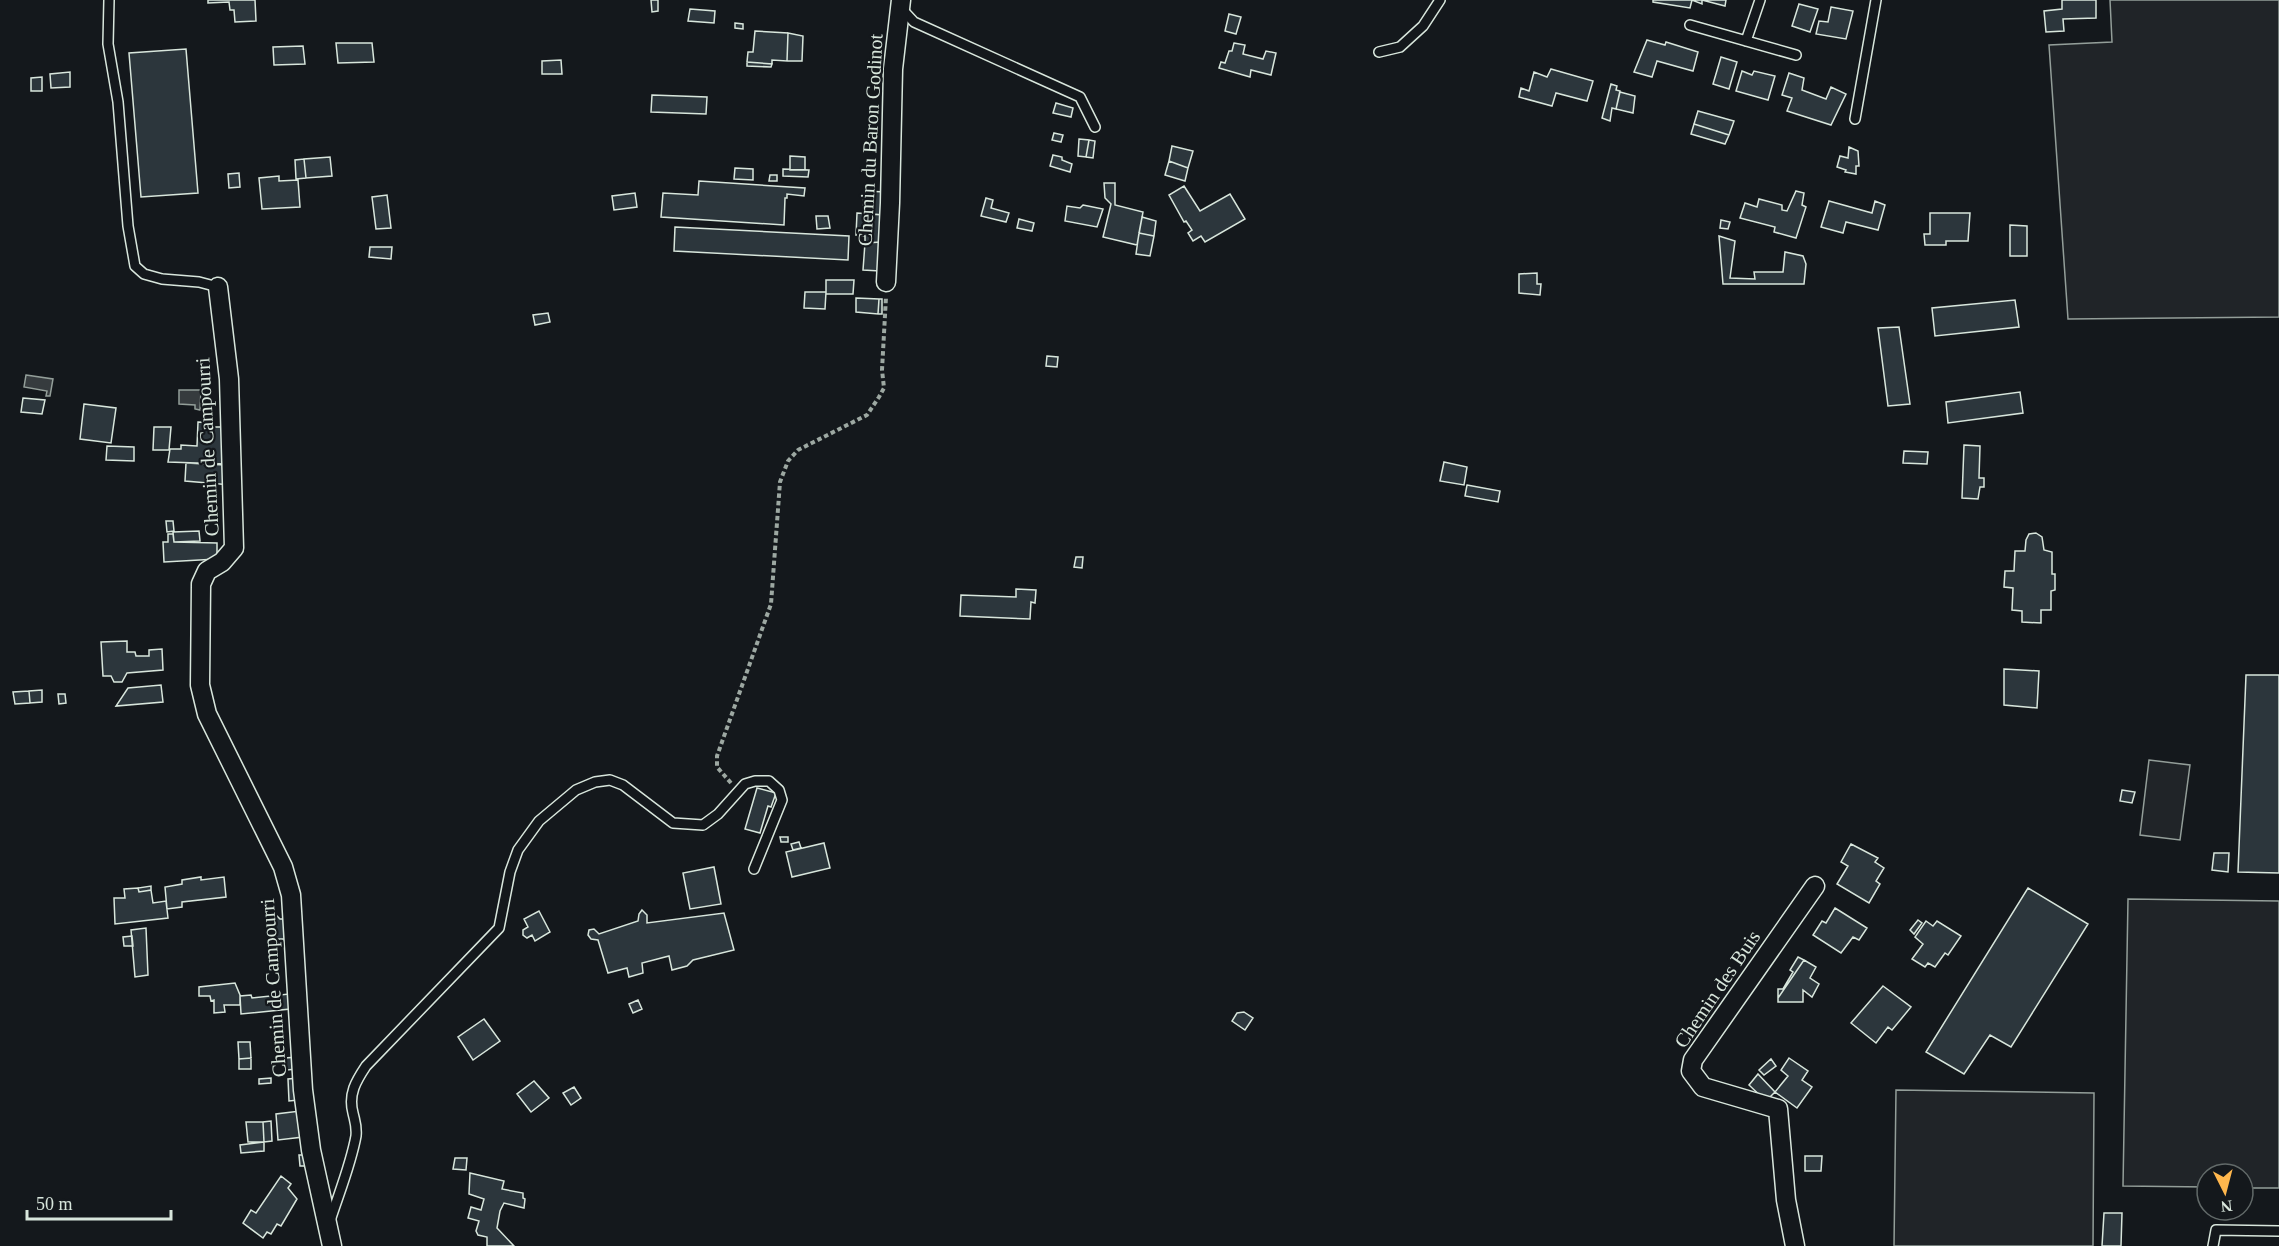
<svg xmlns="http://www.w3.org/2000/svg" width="2279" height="1246" viewBox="0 0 2279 1246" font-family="Georgia,serif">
  <rect width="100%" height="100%" fill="#14181c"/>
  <path fill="#202428" stroke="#939e99" stroke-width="1.5" d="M 2110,0 L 2279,0 L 2279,317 L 2068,319 L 2049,45 L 2112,42 Z
    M 2149,760 L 2190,765 L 2180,840 L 2140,835 Z
    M 2128,899 L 2279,901 L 2279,1188 L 2243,1188 L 2243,1174 L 2207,1174 L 2207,1187 L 2123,1186 Z
    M 1896,1090 L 2094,1093 L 2093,1246 L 1894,1246 Z"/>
  <path fill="#363b3e" stroke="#939e99" stroke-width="1.5" d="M 26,375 L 53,379 L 50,396 L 46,396 L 47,391 L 24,387 Z
    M 179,390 L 201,390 L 200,410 L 195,409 L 195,405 L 179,404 Z"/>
  <path fill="#2c363c" stroke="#d8e6dc" stroke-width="1.5" d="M 208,0 L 255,0 L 256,21 L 235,22 L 234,10 L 230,10 L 229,2 L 208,3 Z
    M 651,0 L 658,0 L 658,11 L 652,12 Z
    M 1653,0 L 1692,0 L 1690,8 L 1653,2 Z
    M 1692,0 L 1726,0 L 1725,6 L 1702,0 L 1702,4 Z
    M 2062,0 L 2096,0 L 2096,18 L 2063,19 L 2064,31 L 2046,32 L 2044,11 L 2062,9 Z
    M 1799,4 L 1818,9 L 1810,32 L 1792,26 Z
    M 1831,7 L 1853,11 L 1846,39 L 1816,34 L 1819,21 L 1828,22 Z
    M 690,9 L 715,11 L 714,23 L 688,21 Z
    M 1229,14 L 1241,17 L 1236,34 L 1225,31 Z
    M 735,23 L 743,24 L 743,29 L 735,28 Z
    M 755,31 L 788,33 L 787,61 L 772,60 L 772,64 L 747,62 L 748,52 L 753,52 Z
    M 788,33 L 803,36 L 802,61 L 787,61 Z
    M 1647,40 L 1665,45 L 1666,42 L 1698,52 L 1693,71 L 1657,61 L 1652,77 L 1634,72 Z
    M 336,43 L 372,43 L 374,62 L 338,63 Z
    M 1234,43 L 1245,45 L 1243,54 L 1263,59 L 1266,51 L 1276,53 L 1271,75 L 1251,70 L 1250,77 L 1219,68 L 1221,62 L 1225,63 L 1229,51 L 1232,51 Z
    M 303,46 L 305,64 L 274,65 L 273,47 Z
    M 186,49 L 198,193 L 141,197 L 129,53 Z
    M 1721,57 L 1737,62 L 1729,89 L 1713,84 Z
    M 561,60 L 562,74 L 542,74 L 542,61 Z
    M 747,62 L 772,64 L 771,67 L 747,66 Z
    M 1551,69 L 1593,81 L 1587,101 L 1556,93 L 1552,106 L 1519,97 L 1521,88 L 1529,91 L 1534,72 L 1547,77 Z
    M 1742,71 L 1752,75 L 1754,71 L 1775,76 L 1768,100 L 1736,91 Z
    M 70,72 L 70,87 L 51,88 L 50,74 Z
    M 1789,73 L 1804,78 L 1802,90 L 1826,99 L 1831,87 L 1846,94 L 1831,125 L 1787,111 L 1792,98 L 1782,95 Z
    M 42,77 L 42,91 L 31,91 L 31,78 Z
    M 1611,84 L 1617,86 L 1616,90 L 1620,91 L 1616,109 L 1612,108 L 1610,121 L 1602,118 Z
    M 1620,92 L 1635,96 L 1633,113 L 1616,109 Z
    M 652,95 L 707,97 L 706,114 L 651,112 Z
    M 1056,103 L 1073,108 L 1071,117 L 1053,113 Z
    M 1698,111 L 1734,121 L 1729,135 L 1694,124 Z
    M 1694,124 L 1729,135 L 1725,144 L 1691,134 Z
    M 1054,133 L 1063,135 L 1061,142 L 1052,140 Z
    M 1079,139 L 1089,140 L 1086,157 L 1078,156 Z
    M 1089,140 L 1095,141 L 1093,158 L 1086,157 Z
    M 1172,146 L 1193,151 L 1188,168 L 1169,161 Z
    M 1849,147 L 1858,151 L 1859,166 L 1856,166 L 1856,174 L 1845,172 L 1846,170 L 1837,167 L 1840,156 L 1848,158 Z
    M 1053,155 L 1062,157 L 1062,160 L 1072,164 L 1070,172 L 1050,166 Z
    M 790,156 L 805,157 L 805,170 L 790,170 Z
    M 330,157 L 332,176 L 306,178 L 304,159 Z
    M 304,159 L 306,178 L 296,179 L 295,160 Z
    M 1169,161 L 1188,168 L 1185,181 L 1165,175 Z
    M 735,168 L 753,169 L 753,180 L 734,179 Z
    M 783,169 L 809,170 L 808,177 L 783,176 Z
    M 239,173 L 240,187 L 229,188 L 228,174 Z
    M 770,175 L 777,175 L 777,181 L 769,181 Z
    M 279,176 L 279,181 L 298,180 L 300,207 L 262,209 L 259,178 Z
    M 699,181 L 805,188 L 804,196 L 787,194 L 787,198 L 785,198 L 784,225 L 661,217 L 663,193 L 698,195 Z
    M 1104,183 L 1115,183 L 1115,205 L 1143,212 L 1137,245 L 1103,237 L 1111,204 L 1105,198 Z
    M 1184,186 L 1200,211 L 1230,194 L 1245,219 L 1205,242 L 1201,236 L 1193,241 L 1188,233 L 1192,230 L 1186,221 L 1184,222 L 1169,195 Z
    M 864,191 L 886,192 L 883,215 L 863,213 Z
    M 1796,191 L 1804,193 L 1802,205 L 1806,207 L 1796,238 L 1774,232 L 1775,227 L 1740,218 L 1745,203 L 1757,207 L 1759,199 L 1782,205 L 1782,210 L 1787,211 Z
    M 635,193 L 637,207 L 614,210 L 612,196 Z
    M 387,195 L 391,228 L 376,229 L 372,197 Z
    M 986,198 L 993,200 L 991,208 L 1009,213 L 1006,222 L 981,216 Z
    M 1829,201 L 1872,213 L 1875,201 L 1885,205 L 1878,230 L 1846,222 L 1843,233 L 1821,227 Z
    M 1083,205 L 1103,209 L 1097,227 L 1065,221 L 1067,206 L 1080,208 Z
    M 857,213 L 883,215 L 881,242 L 865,243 L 865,236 L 856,235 Z
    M 1930,213 L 1970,213 L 1968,241 L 1946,241 L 1946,245 L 1925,245 L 1924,234 L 1930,234 Z
    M 816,216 L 828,216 L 830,228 L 817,229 Z
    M 1142,217 L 1156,221 L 1154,236 L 1139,233 Z
    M 1019,219 L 1034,223 L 1032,231 L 1017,228 Z
    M 1721,220 L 1730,222 L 1728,229 L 1720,228 Z
    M 2010,225 L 2027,226 L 2027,256 L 2010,256 Z
    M 675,227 L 849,236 L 848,260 L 674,251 Z
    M 1139,233 L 1154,236 L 1150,256 L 1136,254 Z
    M 1719,236 L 1735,241 L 1730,278 L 1755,279 L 1754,272 L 1783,272 L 1785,252 L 1803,256 L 1806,264 L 1804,284 L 1723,284 Z
    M 881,242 L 880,271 L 863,270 L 865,243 Z
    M 370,247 L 392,247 L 391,259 L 369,257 Z
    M 1537,273 L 1537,284 L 1541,284 L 1540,295 L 1519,293 L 1519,274 Z
    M 826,280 L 854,280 L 853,294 L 826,294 Z
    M 805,292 L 826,292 L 825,309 L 804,308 Z
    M 856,298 L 879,299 L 878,314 L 856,312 Z
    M 879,299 L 882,299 L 882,314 L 878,314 Z
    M 2015,300 L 2019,327 L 1935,336 L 1932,308 Z
    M 548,313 L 550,322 L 535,325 L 533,315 Z
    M 1899,327 L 1910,404 L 1888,406 L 1878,328 Z
    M 1047,356 L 1058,357 L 1057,367 L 1046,366 Z
    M 2020,392 L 2023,413 L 1948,423 L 1946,402 Z
    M 23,398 L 45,400 L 42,414 L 21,412 Z
    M 84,404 L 116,408 L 111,443 L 80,439 Z
    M 198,422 L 214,423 L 214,427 L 228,427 L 226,464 L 168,462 L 170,449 L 181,449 L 181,445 L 197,446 Z
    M 154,427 L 171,427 L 169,450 L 153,450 Z
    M 1964,445 L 1980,446 L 1979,478 L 1984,478 L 1984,487 L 1980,487 L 1978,499 L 1962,498 Z
    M 107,446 L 134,447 L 134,461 L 106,460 Z
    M 1904,451 L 1928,452 L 1927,464 L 1903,463 Z
    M 1444,462 L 1467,467 L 1464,485 L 1440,481 Z
    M 186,463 L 225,465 L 231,485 L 185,481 Z
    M 1467,485 L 1500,491 L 1498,502 L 1465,496 Z
    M 166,521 L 173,521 L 174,531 L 167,532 Z
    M 199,531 L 200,541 L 174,542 L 173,532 Z
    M 2036,533 L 2042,537 L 2044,550 L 2052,552 L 2052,574 L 2055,574 L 2055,590 L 2051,591 L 2051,610 L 2041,610 L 2041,623 L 2022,622 L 2022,611 L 2012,610 L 2013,588 L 2004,587 L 2005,571 L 2014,571 L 2015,551 L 2025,551 L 2026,540 L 2029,534 Z
    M 168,534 L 173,534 L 174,542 L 217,543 L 217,559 L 164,562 L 163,542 L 168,542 Z
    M 1076,557 L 1083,557 L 1082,568 L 1074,567 Z
    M 1016,589 L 1036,590 L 1035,603 L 1031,602 L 1030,619 L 960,616 L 961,595 L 1016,597 Z
    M 127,641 L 127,652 L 135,652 L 136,656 L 149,656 L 149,650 L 162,649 L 163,670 L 127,673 L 122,682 L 114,682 L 111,676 L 103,676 L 101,642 Z
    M 2004,669 L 2039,671 L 2037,708 L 2004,705 Z
    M 2246,675 L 2279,675 L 2279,873 L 2238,872 Z
    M 161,685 L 163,702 L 116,706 L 128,688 Z
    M 42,690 L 42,702 L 30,703 L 29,691 Z
    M 29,691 L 30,703 L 15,704 L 13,692 Z
    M 58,694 L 65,694 L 66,703 L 59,704 Z
    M 757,788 L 776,793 L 771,807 L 768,806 L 760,833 L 745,829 Z
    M 2122,790 L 2135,792 L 2132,803 L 2120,801 Z
    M 780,837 L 788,837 L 788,842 L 781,842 Z
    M 799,842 L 801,848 L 793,850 L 791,844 Z
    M 824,843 L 830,868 L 792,877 L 786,852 Z
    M 1851,844 L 1878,858 L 1875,862 L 1884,868 L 1876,881 L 1880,884 L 1869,903 L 1837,884 L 1848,866 L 1841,862 Z
    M 2214,853 L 2229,853 L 2228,872 L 2212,870 Z
    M 714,867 L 721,904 L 690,909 L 683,873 Z
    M 201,877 L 201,880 L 224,877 L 226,897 L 182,902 L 182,907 L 167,909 L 165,887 L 182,884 L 182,880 Z
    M 151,886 L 151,890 L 139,892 L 138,888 Z
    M 138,888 L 139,892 L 151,890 L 153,903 L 166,901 L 168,918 L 115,924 L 114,898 L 125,898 L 124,889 Z
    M 2028,888 L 2088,924 L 2011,1047 L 1990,1035 L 1964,1074 L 1926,1052 Z
    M 1835,908 L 1867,928 L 1859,940 L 1853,937 L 1841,953 L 1813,935 L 1822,921 L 1826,923 Z
    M 642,910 L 647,915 L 647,923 L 724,913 L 734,950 L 693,960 L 687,966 L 672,970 L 669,956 L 642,963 L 643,973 L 629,977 L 627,968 L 608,973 L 598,940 L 591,939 L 588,935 L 589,930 L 594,929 L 599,934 L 638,921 L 639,914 Z
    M 539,911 L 550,932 L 535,941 L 532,935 L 527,938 L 523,935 L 523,930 L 528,927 L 524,919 Z
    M 274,913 L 280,919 L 289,919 L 290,939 L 276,939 Z
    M 1918,920 L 1922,923 L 1914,934 L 1910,930 Z
    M 1926,921 L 1933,926 L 1937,921 L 1961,936 L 1948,955 L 1945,953 L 1935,967 L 1928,963 L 1925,967 L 1912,959 L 1923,944 L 1915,937 Z
    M 146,928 L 148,975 L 135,977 L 131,930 Z
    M 132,936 L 133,946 L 124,946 L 123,937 Z
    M 1798,957 L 1804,960 L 1778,998 L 1778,989 L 1783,989 L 1793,972 L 1790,970 Z
    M 1804,960 L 1816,967 L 1810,978 L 1819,984 L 1812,997 L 1803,990 L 1803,1002 L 1778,1002 L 1778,998 Z
    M 235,983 L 240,995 L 240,1005 L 224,1005 L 225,1012 L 214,1013 L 214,1000 L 211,1001 L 210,996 L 199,996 L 199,987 Z
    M 1883,986 L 1911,1007 L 1892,1030 L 1888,1027 L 1876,1043 L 1851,1023 Z
    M 289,994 L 290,1009 L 241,1014 L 240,996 L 251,995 L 252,998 Z
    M 638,1000 L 642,1009 L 633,1013 L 629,1004 Z
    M 1244,1012 L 1253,1018 L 1245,1030 L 1232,1021 L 1237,1013 Z
    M 484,1019 L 500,1041 L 473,1060 L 458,1037 Z
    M 238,1042 L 250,1042 L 251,1058 L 239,1059 Z
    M 297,1057 L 298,1069 L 286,1070 L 285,1058 Z
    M 251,1058 L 251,1069 L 239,1069 L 239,1059 Z
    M 1789,1058 L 1808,1071 L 1802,1080 L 1812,1087 L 1797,1108 L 1775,1092 L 1788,1076 L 1781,1070 Z
    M 1771,1059 L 1776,1066 L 1764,1075 L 1759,1070 Z
    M 1758,1074 L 1775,1092 L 1766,1101 L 1749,1085 Z
    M 271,1078 L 271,1083 L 259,1084 L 259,1079 Z
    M 298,1078 L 298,1100 L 289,1101 L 288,1079 Z
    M 534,1081 L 549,1098 L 531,1112 L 517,1094 Z
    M 574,1087 L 581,1098 L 571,1105 L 563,1093 Z
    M 300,1111 L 303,1137 L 278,1140 L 276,1114 Z
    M 271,1121 L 272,1141 L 264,1142 L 263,1122 Z
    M 246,1122 L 263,1122 L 264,1142 L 248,1142 Z
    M 264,1142 L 264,1151 L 241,1153 L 240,1145 Z
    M 299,1155 L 308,1155 L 308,1166 L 300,1166 Z
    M 1805,1156 L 1822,1156 L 1821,1171 L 1805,1171 Z
    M 455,1158 L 467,1158 L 466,1170 L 453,1169 Z
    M 470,1173 L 504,1181 L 502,1189 L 523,1193 L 523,1198 L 525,1199 L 524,1208 L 504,1203 L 500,1211 L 497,1228 L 514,1246 L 487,1246 L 487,1237 L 478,1235 L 476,1231 L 479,1221 L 468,1218 L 471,1207 L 481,1210 L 484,1199 L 469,1194 Z
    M 281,1176 L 291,1184 L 288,1188 L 297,1199 L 281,1226 L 277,1224 L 271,1234 L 267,1232 L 263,1238 L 243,1223 L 251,1210 L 256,1213 Z
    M 2104,1213 L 2122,1213 L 2121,1246 L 2102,1246 Z"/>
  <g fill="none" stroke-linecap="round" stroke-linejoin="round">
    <g stroke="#d8e6dc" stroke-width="12">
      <path id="lane" d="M 109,0 L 108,44 L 118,102 L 128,226 L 135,266 L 144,274 L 162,279 L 199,282 L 218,287
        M 901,8 L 914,22 L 1080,97 L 1095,127
        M 1690,25 L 1796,55
        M 1746,41 L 1760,0
        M 1379,52 L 1400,47 L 1423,26 L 1440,0
        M 1855,119 L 1876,0
        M 330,1221 C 339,1193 351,1164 356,1136 C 357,1126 355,1122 353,1113 C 348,1094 356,1081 366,1066 L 499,928 L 510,872 L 518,850 L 539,821 L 576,790 L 595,782 L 610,780 L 623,785 L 673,823 L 703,825 L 718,814 L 745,784 L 755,781 L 769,781 L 779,790 L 782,800 L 754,869
        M 2213,1246 L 2216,1230 L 2279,1231"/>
    </g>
    <g stroke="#d8e6dc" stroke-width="21">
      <path id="street" d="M 886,282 L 890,203 L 893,69 L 901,0
        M 218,287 L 229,379 L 234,548 L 222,562 L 207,571 L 201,584 L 200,685 L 207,714 L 283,867 L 291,895 L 303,1090 L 311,1150 L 332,1246
        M 1795,1246 L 1786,1200 L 1778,1109 L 1703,1087 L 1691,1071 L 1693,1060 L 1815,886"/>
    </g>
    <path stroke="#9da8a2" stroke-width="4" stroke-dasharray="4.5 3" stroke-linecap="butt" d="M 731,783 L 717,767 L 717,756 L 771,604 L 780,482 L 788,461 L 798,450 L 867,415 L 879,397 L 884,388 L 882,370 L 886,297"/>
    <use href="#lane" stroke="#14181c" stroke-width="9"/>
    <use href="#street" stroke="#14181c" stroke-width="18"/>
  </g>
  <g text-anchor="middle" stroke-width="4.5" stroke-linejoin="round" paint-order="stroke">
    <g font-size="20" fill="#d8e6dc" stroke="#14181c">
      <text transform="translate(870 140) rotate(-87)" y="7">Chemin du Baron Godinot</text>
      <text transform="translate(207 447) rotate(-93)" y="7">Chemin de Campourri</text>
      <text transform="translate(273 988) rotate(-94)" y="7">Chemin de Campourri</text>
      <text transform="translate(1717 989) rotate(-56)" y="7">Chemin des Buis</text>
    </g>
  </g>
  <g transform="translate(2225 1192) rotate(174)"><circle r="28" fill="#14181c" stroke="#626a69" stroke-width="1.5"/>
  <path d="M0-4.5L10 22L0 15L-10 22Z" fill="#ffb74d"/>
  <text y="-9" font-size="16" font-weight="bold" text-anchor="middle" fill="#d8e6dc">N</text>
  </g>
  <path d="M27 1210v9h144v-9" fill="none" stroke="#d8e6dc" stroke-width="3"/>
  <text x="36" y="1210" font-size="18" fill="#d8e6dc" stroke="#14181c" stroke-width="4.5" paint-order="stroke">50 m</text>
</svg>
